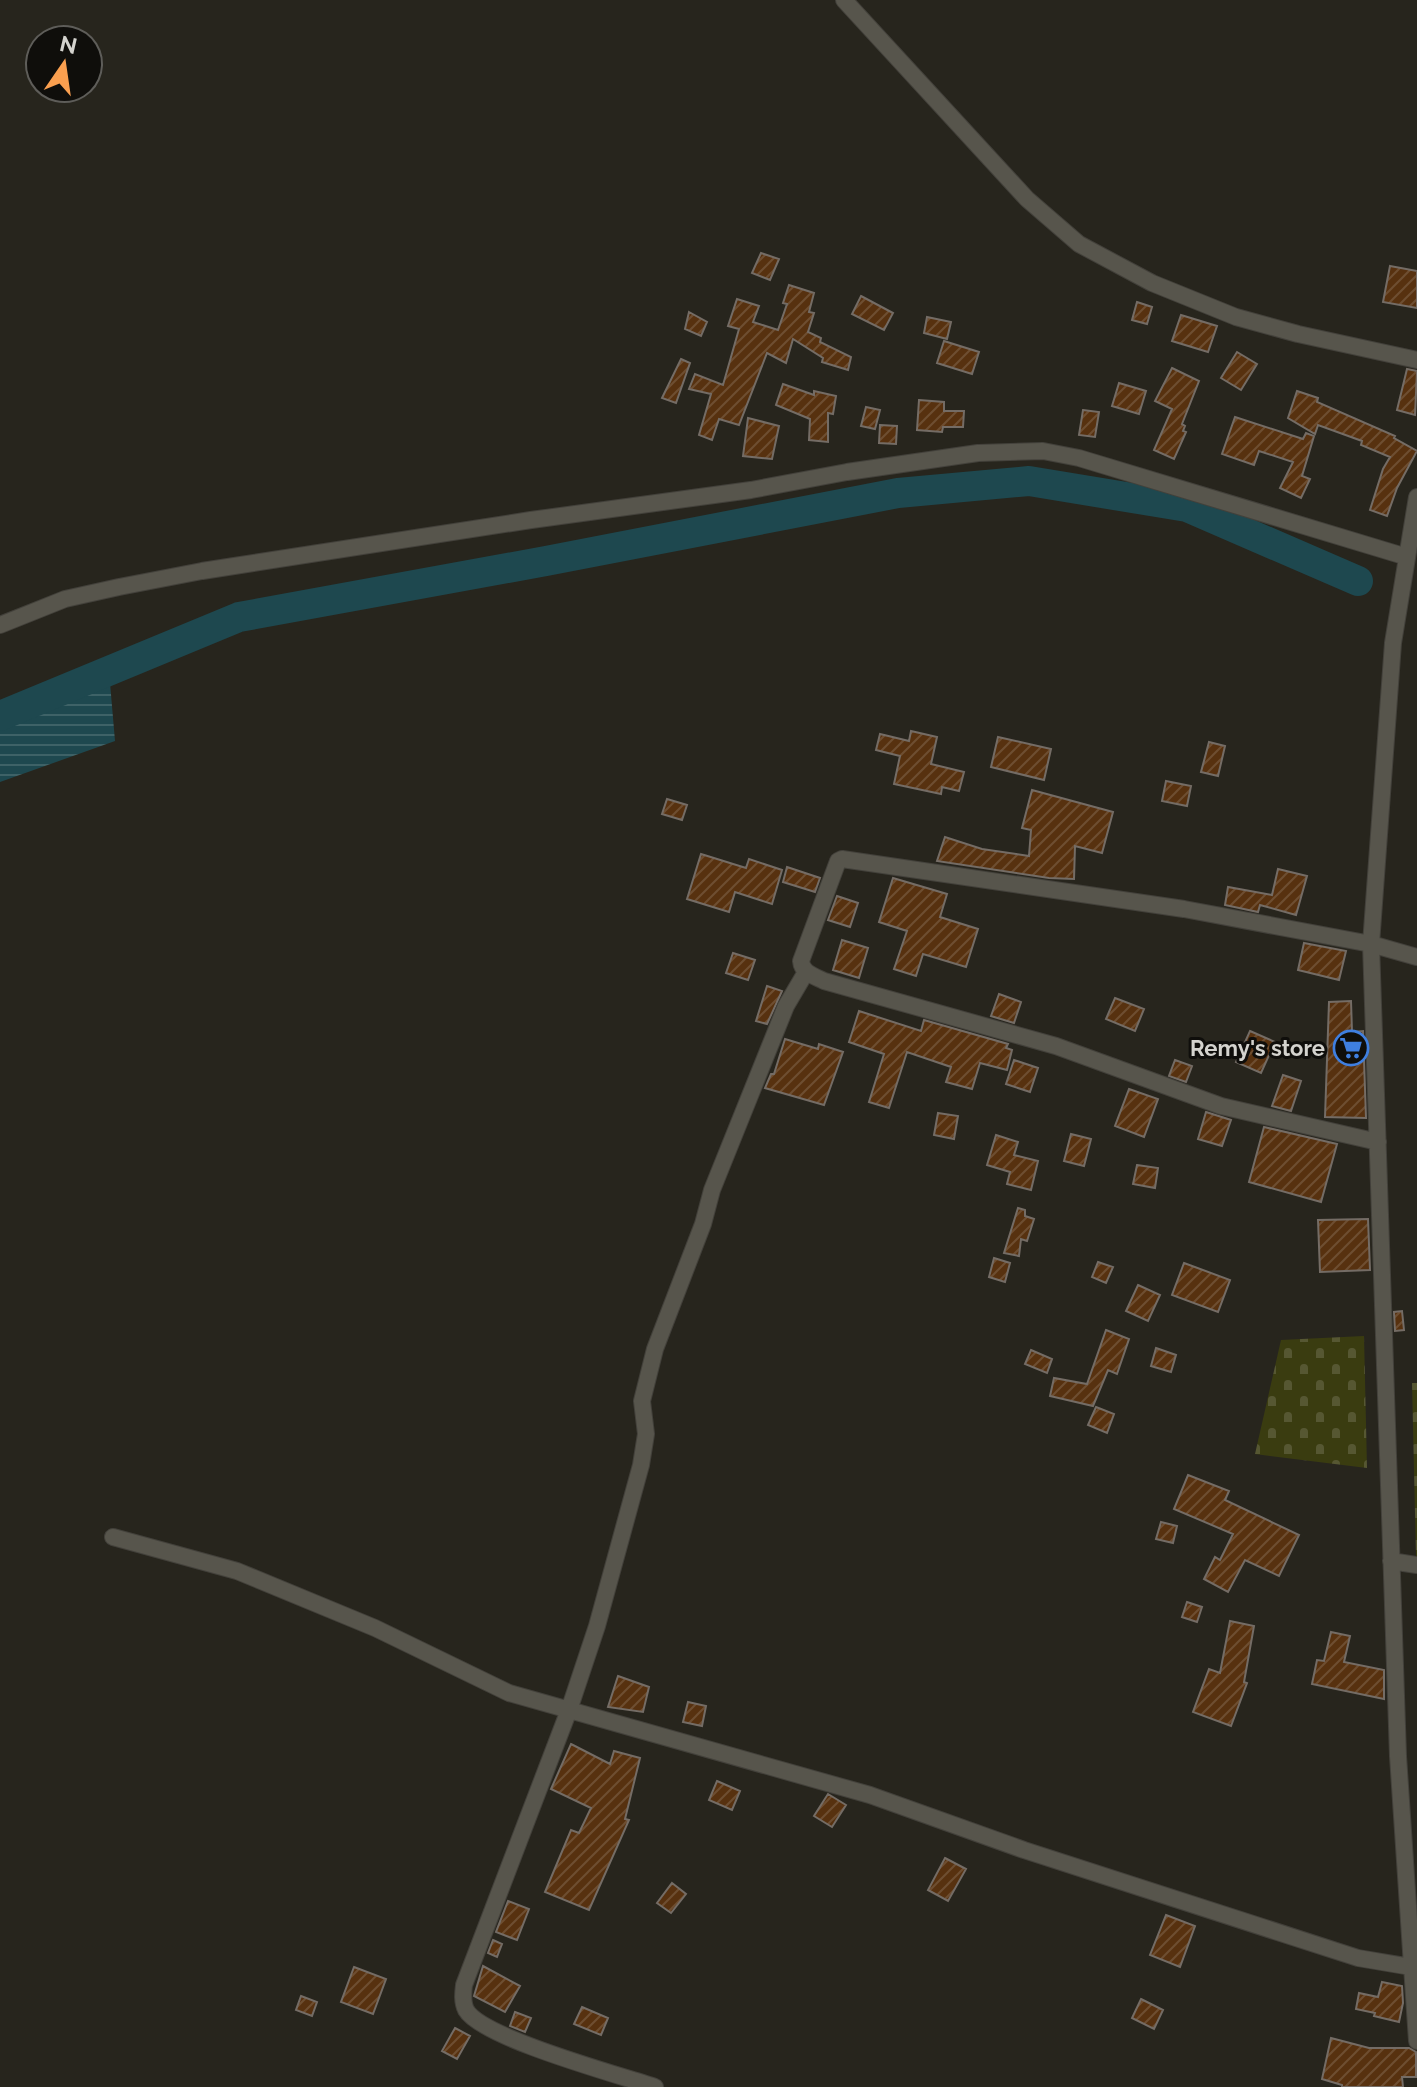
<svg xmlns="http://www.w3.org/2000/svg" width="1417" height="2087" viewBox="0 0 1417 2087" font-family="Raleway,sans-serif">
  <defs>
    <pattern id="cemetery-stones" width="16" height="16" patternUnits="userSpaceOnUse" patternTransform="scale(2)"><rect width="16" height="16" fill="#3a3c10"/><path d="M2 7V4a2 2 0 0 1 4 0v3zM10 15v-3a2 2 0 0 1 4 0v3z" fill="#565732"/></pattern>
    <pattern id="water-rules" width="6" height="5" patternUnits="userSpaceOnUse" patternTransform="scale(2)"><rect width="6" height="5" fill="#1e484f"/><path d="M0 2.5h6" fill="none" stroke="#3e6267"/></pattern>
    <pattern id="building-hatch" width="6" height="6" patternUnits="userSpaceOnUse" patternTransform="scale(2)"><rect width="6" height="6" fill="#57310f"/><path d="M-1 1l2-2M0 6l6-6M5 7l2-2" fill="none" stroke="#6e4e31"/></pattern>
  </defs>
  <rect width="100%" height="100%" fill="#27251d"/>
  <path fill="url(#cemetery-stones)" d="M 1364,1336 L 1367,1468 L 1255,1454 L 1281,1340 Z
    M 1412,1383 L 1417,1383 L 1417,1557 L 1416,1557 Z"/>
  <path fill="url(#water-rules)" d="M 110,683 L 115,741 L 0,782 L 0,727 Z"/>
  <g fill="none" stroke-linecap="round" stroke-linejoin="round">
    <path stroke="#1e484f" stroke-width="30" d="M 0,716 L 239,617 L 546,561 L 898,493 L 1029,481 L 1187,507 L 1358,581"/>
  </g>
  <path fill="url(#building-hatch)" stroke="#746c65" stroke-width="2" d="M 761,253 L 779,259 L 770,280 L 752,273 Z
    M 1390,266 L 1417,271 L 1417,308 L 1383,302 Z
    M 789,285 L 814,293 L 809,312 L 814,313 L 808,332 L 821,338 L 820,342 L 851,357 L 848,370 L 822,362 L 823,358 L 793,339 L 786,363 L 767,353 L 739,425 L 719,419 L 712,440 L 699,435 L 711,394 L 689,389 L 695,374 L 723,385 L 739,329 L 728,326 L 737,299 L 759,306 L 753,322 L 778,330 L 787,304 L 783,303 Z
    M 861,296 L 893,313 L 884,330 L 852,314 Z
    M 1137,302 L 1152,307 L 1147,324 L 1132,320 Z
    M 689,312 L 707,322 L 701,336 L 685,329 Z
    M 1181,315 L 1217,326 L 1208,352 L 1172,341 Z
    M 927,317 L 951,322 L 947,339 L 924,333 Z
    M 944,341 L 979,352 L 972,374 L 937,363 Z
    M 1237,352 L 1257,364 L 1241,390 L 1221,378 Z
    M 681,359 L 690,363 L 676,403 L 662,398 Z
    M 1172,368 L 1199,381 L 1182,424 L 1185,426 L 1183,431 L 1186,432 L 1174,459 L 1154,450 L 1172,409 L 1155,401 Z
    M 1407,369 L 1417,371 L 1415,415 L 1397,410 Z
    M 1119,383 L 1146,391 L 1139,414 L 1112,406 Z
    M 783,384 L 814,395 L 814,391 L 836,396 L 833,414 L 828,413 L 828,442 L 809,440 L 810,419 L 776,405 Z
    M 1297,391 L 1318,398 L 1317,402 L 1395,436 L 1394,438 L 1417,451 L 1397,488 L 1387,516 L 1370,510 L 1383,469 L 1390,457 L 1361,445 L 1362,441 L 1318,425 L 1315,434 L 1288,418 Z
    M 919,400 L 944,402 L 944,411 L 964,411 L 963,427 L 943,427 L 942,432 L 917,430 Z
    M 866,407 L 880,410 L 875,429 L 861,426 Z
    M 1083,410 L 1099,412 L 1095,437 L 1079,435 Z
    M 1235,417 L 1303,439 L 1306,433 L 1314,436 L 1302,476 L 1310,479 L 1301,498 L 1280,488 L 1293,462 L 1259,451 L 1254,465 L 1222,454 Z
    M 748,418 L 779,426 L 772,459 L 743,456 Z
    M 880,425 L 897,426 L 896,444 L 879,443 Z
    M 911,731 L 937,737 L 931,764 L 964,772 L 959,791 L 942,787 L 941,794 L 894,784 L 900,756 L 876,750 L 880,734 L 909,741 Z
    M 998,737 L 1051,749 L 1044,780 L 991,767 Z
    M 1209,742 L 1225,746 L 1218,776 L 1201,772 Z
    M 1166,781 L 1191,786 L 1187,806 L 1162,801 Z
    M 1032,790 L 1113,812 L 1102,853 L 1075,846 L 1074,879 L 1049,878 L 937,861 L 945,837 L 982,849 L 1029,856 L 1031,830 L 1022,828 Z
    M 667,799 L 687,805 L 682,820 L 662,814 Z
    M 701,854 L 746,868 L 749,859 L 782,870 L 772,904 L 735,892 L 729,912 L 687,899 Z
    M 787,867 L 820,878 L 815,892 L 783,882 Z
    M 1278,869 L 1307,876 L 1296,915 L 1260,905 L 1258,912 L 1225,905 L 1228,887 L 1272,895 Z
    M 893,878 L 947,894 L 940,917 L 978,929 L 966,967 L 923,954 L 916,976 L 894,969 L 907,931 L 879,922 Z
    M 837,896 L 858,903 L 850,927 L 828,920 Z
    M 842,940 L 868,948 L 859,978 L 833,970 Z
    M 1304,943 L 1346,951 L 1339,980 L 1298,970 Z
    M 733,953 L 755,960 L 748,980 L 726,973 Z
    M 767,986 L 782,991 L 767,1024 L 756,1021 Z
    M 999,994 L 1021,1002 L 1014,1023 L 991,1016 Z
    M 1115,998 L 1144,1009 L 1135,1031 L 1106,1019 Z
    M 1351,1001 L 1352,1032 L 1363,1031 L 1366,1118 L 1325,1117 L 1329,1002 Z
    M 859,1011 L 921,1031 L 924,1020 L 1008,1044 L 1006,1048 L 1012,1050 L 1007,1070 L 980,1063 L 972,1089 L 946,1082 L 951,1067 L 907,1052 L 889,1108 L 869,1102 L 884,1054 L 849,1042 Z
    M 1250,1031 L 1275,1042 L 1261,1073 L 1236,1062 Z
    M 785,1039 L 818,1049 L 819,1044 L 843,1052 L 824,1105 L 765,1088 L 771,1074 L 774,1074 Z
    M 1014,1060 L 1038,1068 L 1030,1092 L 1006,1084 Z
    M 1175,1060 L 1192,1066 L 1186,1082 L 1169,1076 Z
    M 1283,1075 L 1301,1081 L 1291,1111 L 1272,1106 Z
    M 1129,1089 L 1158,1099 L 1144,1137 L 1115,1126 Z
    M 1206,1112 L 1231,1120 L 1222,1146 L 1198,1139 Z
    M 938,1113 L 958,1116 L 954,1139 L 934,1135 Z
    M 1264,1127 L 1337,1144 L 1321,1202 L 1249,1182 Z
    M 1071,1134 L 1091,1139 L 1084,1166 L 1064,1161 Z
    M 996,1135 L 1018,1142 L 1014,1155 L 1038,1161 L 1031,1190 L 1007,1184 L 1010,1172 L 987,1165 Z
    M 1137,1165 L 1158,1168 L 1155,1188 L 1133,1184 Z
    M 1018,1208 L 1025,1210 L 1025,1216 L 1034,1219 L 1027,1241 L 1021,1239 L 1019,1256 L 1004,1253 Z
    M 1368,1219 L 1370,1270 L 1320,1272 L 1318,1220 Z
    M 994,1258 L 1010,1263 L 1005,1282 L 989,1277 Z
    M 1098,1262 L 1113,1267 L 1106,1283 L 1092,1277 Z
    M 1184,1263 L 1230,1280 L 1218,1312 L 1172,1295 Z
    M 1138,1285 L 1160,1295 L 1148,1321 L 1126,1311 Z
    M 1402,1311 L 1404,1330 L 1395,1331 L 1394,1312 Z
    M 1106,1330 L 1129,1339 L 1117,1374 L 1108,1370 L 1093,1406 L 1050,1396 L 1054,1378 L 1087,1384 Z
    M 1156,1348 L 1176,1355 L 1171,1372 L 1151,1366 Z
    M 1031,1350 L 1052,1359 L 1047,1373 L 1025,1364 Z
    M 1096,1407 L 1114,1414 L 1107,1433 L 1088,1425 Z
    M 1188,1475 L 1229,1491 L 1225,1500 L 1299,1535 L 1279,1576 L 1245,1560 L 1228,1592 L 1204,1579 L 1215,1557 L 1220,1560 L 1233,1534 L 1174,1509 Z
    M 1161,1522 L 1177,1526 L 1173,1543 L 1156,1539 Z
    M 1187,1602 L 1202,1607 L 1197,1622 L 1182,1617 Z
    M 1230,1621 L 1254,1626 L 1244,1682 L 1247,1683 L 1231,1726 L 1193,1712 L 1209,1669 L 1220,1673 Z
    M 1331,1632 L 1350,1636 L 1344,1662 L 1384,1670 L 1384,1699 L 1312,1684 L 1317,1660 L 1324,1661 Z
    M 618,1676 L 649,1687 L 643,1712 L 608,1707 Z
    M 688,1702 L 706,1706 L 702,1726 L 683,1722 Z
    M 571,1744 L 610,1764 L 614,1751 L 640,1758 L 625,1819 L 629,1820 L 589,1910 L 545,1892 L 571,1830 L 579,1833 L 591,1808 L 551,1789 Z
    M 717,1781 L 740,1791 L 732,1810 L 709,1800 Z
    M 828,1794 L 846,1805 L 832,1827 L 814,1816 Z
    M 945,1858 L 966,1869 L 948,1901 L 928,1890 Z
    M 672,1883 L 686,1894 L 671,1913 L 657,1903 Z
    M 508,1901 L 529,1909 L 517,1940 L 496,1932 Z
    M 1166,1915 L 1195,1926 L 1180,1967 L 1150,1955 Z
    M 493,1940 L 502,1944 L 497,1957 L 488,1953 Z
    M 483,1966 L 520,1986 L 505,2012 L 474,1996 Z
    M 354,1967 L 386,1979 L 373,2014 L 341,2002 Z
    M 1382,1982 L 1402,1986 L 1403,2003 L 1399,2022 L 1374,2016 L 1375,2013 L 1356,2009 L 1359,1993 L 1378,1997 Z
    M 301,1996 L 317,2002 L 312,2016 L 296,2010 Z
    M 1141,1999 L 1163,2010 L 1154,2029 L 1132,2018 Z
    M 582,2007 L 608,2018 L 601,2035 L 574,2024 Z
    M 515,2012 L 531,2018 L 525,2032 L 510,2026 Z
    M 455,2028 L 470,2036 L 457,2059 L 442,2051 Z
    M 1331,2038 L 1369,2048 L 1409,2048 L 1416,2052 L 1416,2077 L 1402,2077 L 1403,2087 L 1342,2087 L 1342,2085 L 1322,2079 Z"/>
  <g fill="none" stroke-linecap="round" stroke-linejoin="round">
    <g stroke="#43413b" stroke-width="18">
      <path id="minor" d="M 844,0 L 1027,199 L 1079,244 L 1152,283 L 1236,317 L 1298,334 L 1417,360
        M 1417,497 L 1393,643 L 1371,944 L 1398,1756 L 1417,2041
        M 0,625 L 65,599 L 119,587 L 202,571 L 531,520 L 751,490 L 847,472 L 978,453 L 1043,451 L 1079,458 L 1407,557
        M 1378,1142 L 1221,1106 L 1056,1046 L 824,981 C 814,976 802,973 801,961 L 838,861 L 842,859 L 1184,909 L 1371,944 L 1417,957
        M 113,1537 L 237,1571 L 375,1628 L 509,1693 L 870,1795 L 1024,1850 L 1358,1958 L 1417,1968
        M 1391,1561 L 1417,1565
        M 655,2087 C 619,2075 482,2038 466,2010 C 462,2002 463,1993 464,1985 L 569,1710 L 597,1626 L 641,1465 L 646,1434 L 642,1401 L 655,1349 L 703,1224 L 712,1190 L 786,1006 L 806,972"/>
    </g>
    <use href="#minor" stroke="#57554c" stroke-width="16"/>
  </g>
  <defs>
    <g id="supermarket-ring" transform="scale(1.8)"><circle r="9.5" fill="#0f0e0b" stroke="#3f7fe0" stroke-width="1.5"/><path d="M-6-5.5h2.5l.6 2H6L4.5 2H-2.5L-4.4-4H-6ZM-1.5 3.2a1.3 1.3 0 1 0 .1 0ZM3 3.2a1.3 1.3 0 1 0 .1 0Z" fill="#3f7fe0"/></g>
  </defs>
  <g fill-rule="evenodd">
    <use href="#supermarket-ring" x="1351" y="1048"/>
  </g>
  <g text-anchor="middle" stroke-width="6" stroke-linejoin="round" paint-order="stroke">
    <g font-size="22" font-weight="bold" fill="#d4d3ce" stroke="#0f0e0b" text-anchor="end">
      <text x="1325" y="1056">Remy's store</text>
    </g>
  </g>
  <g transform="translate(64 64) rotate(13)"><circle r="38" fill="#0f0e0b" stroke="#5e5d59" stroke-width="2"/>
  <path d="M0-6L14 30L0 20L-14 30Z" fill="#fa9f4f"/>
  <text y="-12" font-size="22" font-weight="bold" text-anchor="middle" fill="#d4d3ce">N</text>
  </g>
</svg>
